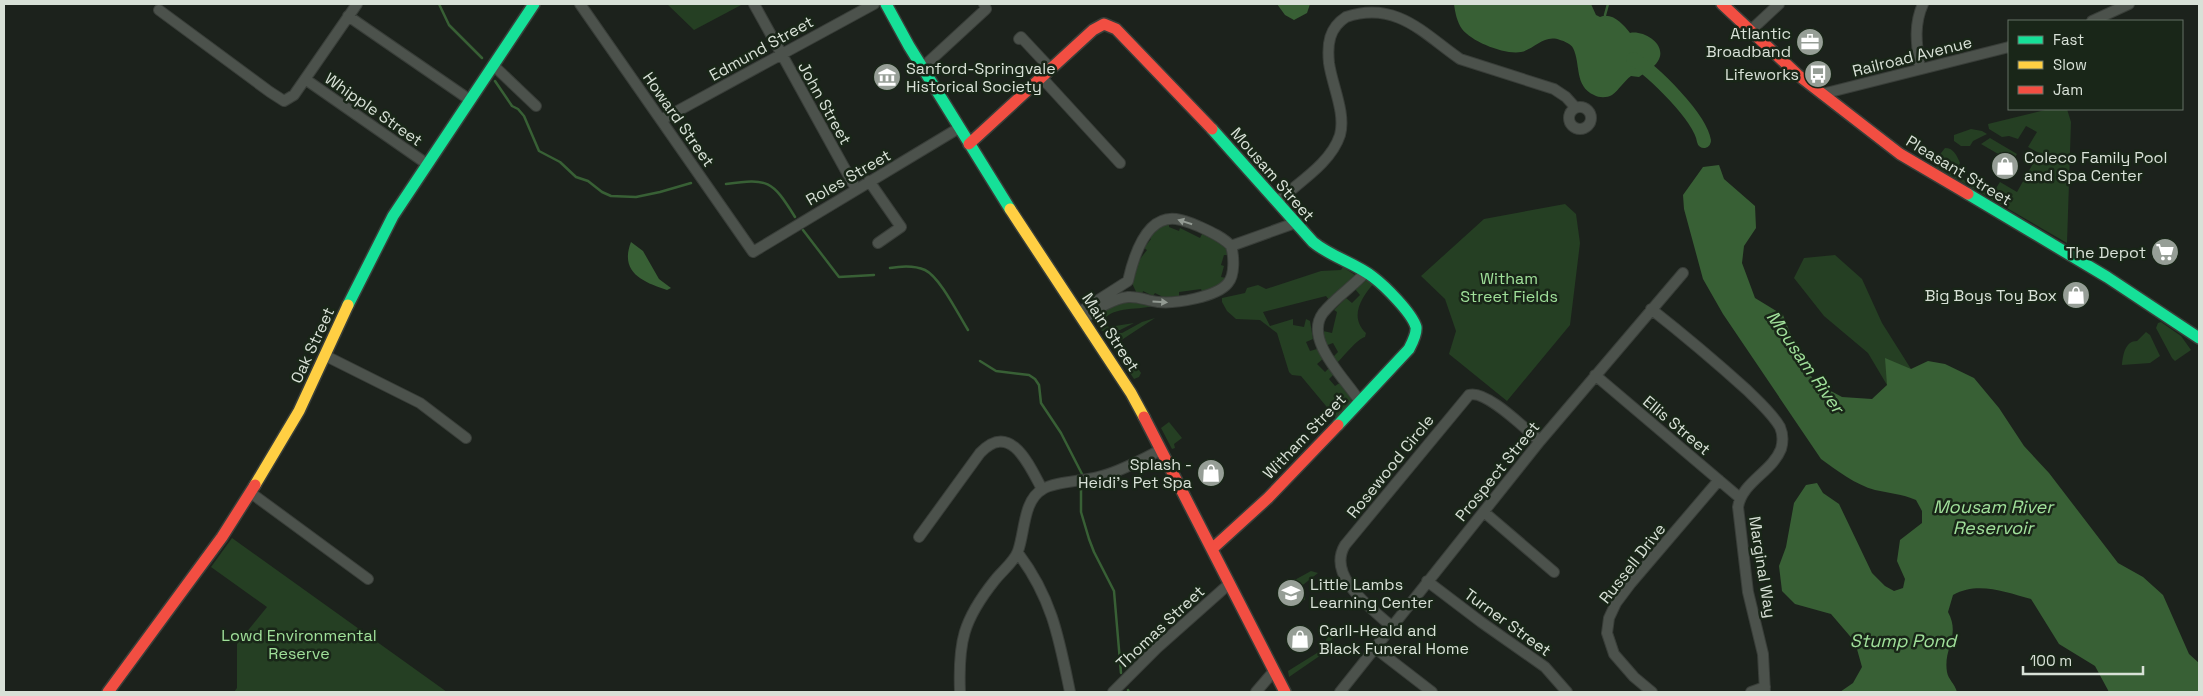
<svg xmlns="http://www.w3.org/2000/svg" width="2203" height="696" viewBox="0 0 2203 696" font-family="'Space Grotesk',sans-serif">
  <rect width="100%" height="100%" fill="#1c221c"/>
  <path fill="#253f23" d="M 667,4 L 743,4 L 694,30 Z
    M 2049,109 L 2067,109 L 2071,122 L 2067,243 L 1936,167 C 1936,159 1940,154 1945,148 C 1954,148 1957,156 1960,163 L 1954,174 L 1991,196 L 2000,182 L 2017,192 L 2039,153 L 2028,147 L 2037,132 L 2026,126 L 2018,139 L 2009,136 L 2002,137 L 1989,129 L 1988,124 Z
    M 1971,129 L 1982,131 L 1987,134 L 1973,141 L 1970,146 L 1961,146 L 1954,141 L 1954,135 Z
    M 1990,138 L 2017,154 L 2012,162 L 1981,144 Z
    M 1565,204 L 1576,214 L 1580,243 L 1570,325 L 1507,401 L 1449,354 L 1456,331 L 1445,299 L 1421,276 L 1484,219 Z
    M 1169,222 L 1169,227 L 1179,231 L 1180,228 L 1200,238 L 1203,232 L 1228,248 L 1228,255 L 1224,255 L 1221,265 L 1224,266 L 1221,277 L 1226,278 L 1226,280 L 1203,294 L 1201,289 L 1179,292 L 1179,299 L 1165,298 L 1155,293 L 1153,296 L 1143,291 L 1142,295 L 1137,294 L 1132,283 L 1138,258 L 1140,259 L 1147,250 L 1144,248 L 1151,239 L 1148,235 Z
    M 1835,255 L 1862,279 L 1882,323 L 1911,369 L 1887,385 L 1868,353 L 1824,316 L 1794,278 L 1804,258 Z
    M 1343,267 L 1355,275 L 1354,277 L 1329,300 L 1326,296 L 1263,312 L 1270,326 L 1293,319 L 1293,325 L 1304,327 L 1306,319 L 1310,321 L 1313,339 L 1306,342 L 1310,351 L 1317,349 L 1324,358 L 1317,364 L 1325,372 L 1330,367 L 1335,373 L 1329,379 L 1335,386 L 1341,382 L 1351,396 L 1351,404 L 1336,418 L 1301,376 L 1292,375 L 1289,372 L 1277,333 L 1260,320 L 1236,319 L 1227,311 L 1222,302 L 1222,298 L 1245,293 L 1247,288 L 1258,285 L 1266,289 L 1321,271 L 1341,270 Z
    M 1366,280 L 1374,283 C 1361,298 1349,317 1366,333 L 1365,337 C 1357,339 1344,356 1337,363 L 1333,357 L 1338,352 L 1333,343 L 1325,346 L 1323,331 L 1332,333 L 1337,312 L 1334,310 L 1346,298 L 1352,303 L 1360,295 L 1355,289 Z
    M 1127,300 L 1157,305 C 1140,311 1113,305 1103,321 L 1103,324 L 1109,327 L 1134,323 L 1120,330 L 1102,331 L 1094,319 L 1095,315 Z
    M 1155,318 L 1120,341 L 1141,373 L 1139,377 L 1134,379 L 1104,333 L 1122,333 L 1142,322 Z
    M 2161,322 L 2181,336 L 2191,350 L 2175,361 L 2172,358 L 2156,328 L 2158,323 Z
    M 2146,332 L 2150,335 L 2160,356 L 2150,363 L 2122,365 C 2123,355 2125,341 2137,341 Z
    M 1169,422 L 1182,438 L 1174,444 L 1175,448 L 1172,449 L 1161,428 Z
    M 232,538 L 447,692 L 234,692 L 237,688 L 237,644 L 267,607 L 211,567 Z
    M 1311,571 L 1318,573 L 1299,588 L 1305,596 L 1305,600 L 1282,605 L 1298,595 L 1291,582 Z
    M 1328,635 L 1333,638 L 1321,655 L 1289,677 L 1288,671 L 1317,653 L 1324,645 Z"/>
  <path fill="#386035" d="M 1277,4 L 1310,4 L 1307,13 L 1294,20 L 1285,15 Z
    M 1454,4 L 1591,4 L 1596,15 L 1600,17 C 1612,12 1623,24 1630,33 C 1644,30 1668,45 1658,61 C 1654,68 1645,72 1639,77 L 1631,76 C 1624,81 1619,90 1612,95 C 1607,98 1599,98 1594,95 C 1574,86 1581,64 1573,48 C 1571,44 1564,41 1560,40 C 1544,34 1535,49 1521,52 C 1505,55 1472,42 1462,29 C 1457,22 1455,12 1454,4 Z
    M 1719,165 L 1724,179 L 1755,206 L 1756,228 L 1744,246 L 1742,263 L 1755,298 L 1783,315 L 1802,363 L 1816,383 L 1842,397 L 1872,399 L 1887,385 L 1885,358 L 1911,369 L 1928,361 L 1945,364 L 1974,378 L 1999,408 L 2024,446 L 2049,473 L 2118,563 L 2143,577 L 2163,595 L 2189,654 L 2199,663 L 2199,692 L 2109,692 L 2095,666 L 2059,644 L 2031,599 C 2005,592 1978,581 1953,595 L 1948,612 C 1961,636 1943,648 1947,672 C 1948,679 1955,684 1957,692 L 1840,692 L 1853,683 L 1862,667 L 1855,642 L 1831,614 L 1795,604 L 1782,591 L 1779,566 L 1786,547 L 1794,503 L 1806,485 L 1817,483 L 1823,493 L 1839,504 L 1872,573 L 1885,586 L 1894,591 L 1903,588 L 1905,579 L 1897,561 L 1900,540 L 1922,523 L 1922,511 L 1916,500 C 1902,494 1889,493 1875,490 C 1856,485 1836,470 1821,459 L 1723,314 L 1703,279 L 1684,209 L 1683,195 L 1703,167 Z
    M 631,242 L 643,251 L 659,279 L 671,288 L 667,290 C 644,282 619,273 631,242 Z"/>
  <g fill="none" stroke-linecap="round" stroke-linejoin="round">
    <path stroke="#386035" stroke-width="2.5" d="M 439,4 L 449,25 L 482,58
      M 1605,15 L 1608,4
      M 495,81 L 512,106 L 518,109 L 524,116 L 539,151 L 560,162 L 576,177 L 588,181 L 602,192 L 611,196 L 636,197 L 660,192 L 691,183
      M 726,184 C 768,178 772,180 795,217
      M 803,230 L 839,277 L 874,275
      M 890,268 C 901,266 914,265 925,270 C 940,277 959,316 968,330
      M 980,361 L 996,371 L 1029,375 L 1035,379 L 1039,385 L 1041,403 L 1061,433 L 1082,474
      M 1081,488 L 1081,512 L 1089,539 L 1094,552 L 1114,591 L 1121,673
      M 1128,690 L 1129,692"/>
    <path stroke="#386035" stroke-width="14" d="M 1633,59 C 1654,72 1700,117 1704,141"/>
    <g stroke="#393e39" stroke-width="12">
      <path id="street" d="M 580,4 L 753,252 L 959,128
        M 754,4 L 856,189
        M 159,10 L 270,92 L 284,101 L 294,95 L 357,4
        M 348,16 L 470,100
        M 2092,21 L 2129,4
        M 1750,31 L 1779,4
        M 1019,39 L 1021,37 L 1051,69
        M 493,65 L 536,106
        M 922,68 L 986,9 L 984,4
        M 1920,69 C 1917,46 1913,26 1923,4
        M 1042,78 L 1120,163
        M 305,79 L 427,164
        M 1822,94 L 2009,47
        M1569 118a11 11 0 1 1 22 0a11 11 0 1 1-22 0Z
        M 661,120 L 874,4
        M 869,181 L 901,227 L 878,243
        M 1278,201 C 1299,182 1331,163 1340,135 C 1346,113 1332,85 1329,63 C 1327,44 1329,28 1346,17 C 1397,0 1425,35 1460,59 L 1554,89 L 1566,97 L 1575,107
        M 1231,246 L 1295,223
        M 1651,309 C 1684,335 1716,362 1747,390 C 1758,401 1772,413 1780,427 C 1783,434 1783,442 1781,449 C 1772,472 1742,482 1738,507 L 1748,592 L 1763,654 L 1765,692
        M 1078,313 L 1128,281 C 1133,259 1145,215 1176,219 C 1183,220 1191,223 1198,226 C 1209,231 1223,237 1231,246 C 1234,256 1235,275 1228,283 C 1217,297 1175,304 1158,302 C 1148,301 1138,296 1128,297 C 1111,299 1096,310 1083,319
        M 326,356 L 420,403 L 466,438
        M 1595,375 L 1740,498
        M 1360,402 C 1346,379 1303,340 1323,313 C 1335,298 1352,287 1365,273
        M 251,493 L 368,579
        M 1484,512 L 1554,572
        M 919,537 L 980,453 C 1011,421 1029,465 1042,489
        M 1018,553 C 1052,598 1059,638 1070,692
        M 1427,581 L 1481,622 L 1545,667 L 1567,692
        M 1391,626 C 1371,608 1326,576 1345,545 L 1469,395 C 1486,389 1526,430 1540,441
        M 1375,648 L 1432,692
        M 960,692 C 958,642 963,620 995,580 C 1002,571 1015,561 1018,551 C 1025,532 1023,500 1043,489 C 1054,482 1083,481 1098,477 C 1120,472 1140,460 1161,450
        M 1113,692 L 1157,648 L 1229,584
        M 1256,692 L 1274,671
        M 1340,692 L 1540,441 L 1683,273
        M 1652,692 L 1634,677 L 1614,654 L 1607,633 L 1609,618 L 1616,603 L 1631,583 L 1719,480
        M 1751,692 L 1765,687"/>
    </g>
    <g stroke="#393e39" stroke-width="14">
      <path id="fast" d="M 886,4 L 909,46 L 1010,209
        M 1212,129 L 1313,242 C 1331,257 1355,263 1373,277 C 1385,286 1412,313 1416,327 C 1417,334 1412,343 1409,349 L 1338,425
        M 1968,194 L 2107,277 L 2199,338
        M 348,305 L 393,216 L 534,4"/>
    </g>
    <g stroke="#393e39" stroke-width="14">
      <path id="slow" d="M 1010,209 L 1131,393 L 1144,417
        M 255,485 L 299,411 L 348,305"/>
    </g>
    <g stroke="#393e39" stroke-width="14">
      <path id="jam" d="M 1722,4 L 1798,75 L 1900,154 L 1968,194
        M 969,144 L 1093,30 L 1104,24 L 1116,29 L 1212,129
        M 1144,417 L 1285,692
        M 1212,549 L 1268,498 L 1338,425
        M 108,692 L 222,537 L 255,485"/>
    </g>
    <use href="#street" stroke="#4c524c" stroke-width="10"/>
    <use href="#fast" stroke="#16e098" stroke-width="11"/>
    <use href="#slow" stroke="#ffcf43" stroke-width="11"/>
    <use href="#jam" stroke="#f24e42" stroke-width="11"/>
  </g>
  <defs><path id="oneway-solid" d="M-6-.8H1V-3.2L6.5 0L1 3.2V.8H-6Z" transform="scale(1.25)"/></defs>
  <g fill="#929a92">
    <use href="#oneway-solid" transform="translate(1185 222) rotate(-162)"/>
    <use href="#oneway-solid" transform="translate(1160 302) rotate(4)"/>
  </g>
  <defs>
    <g id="office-disc" transform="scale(1.4375)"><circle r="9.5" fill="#969e96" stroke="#192618"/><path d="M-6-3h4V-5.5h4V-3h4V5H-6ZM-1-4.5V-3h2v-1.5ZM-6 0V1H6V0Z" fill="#fff"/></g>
    <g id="bus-disc" transform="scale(1.4375)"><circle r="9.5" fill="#969e96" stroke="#192618"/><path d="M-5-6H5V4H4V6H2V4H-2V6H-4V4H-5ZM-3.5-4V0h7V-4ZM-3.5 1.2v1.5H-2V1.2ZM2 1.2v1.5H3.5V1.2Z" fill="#fff"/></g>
    <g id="museum-disc" transform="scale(1.4375)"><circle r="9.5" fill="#969e96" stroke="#192618"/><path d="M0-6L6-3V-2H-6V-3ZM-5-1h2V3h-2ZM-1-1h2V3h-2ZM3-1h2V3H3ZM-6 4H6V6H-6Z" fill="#fff"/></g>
    <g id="shop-disc" transform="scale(1.4375)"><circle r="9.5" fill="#969e96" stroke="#192618"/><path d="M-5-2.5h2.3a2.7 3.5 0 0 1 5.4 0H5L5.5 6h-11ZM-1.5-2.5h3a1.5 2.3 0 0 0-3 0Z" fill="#fff"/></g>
    <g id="supermarket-disc" transform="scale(1.4375)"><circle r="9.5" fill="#969e96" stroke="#192618"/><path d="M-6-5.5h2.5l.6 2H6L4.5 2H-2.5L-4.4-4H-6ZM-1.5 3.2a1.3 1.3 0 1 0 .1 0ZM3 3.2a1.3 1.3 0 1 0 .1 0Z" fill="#fff"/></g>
    <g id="school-disc" transform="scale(1.4375)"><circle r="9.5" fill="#969e96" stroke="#192618"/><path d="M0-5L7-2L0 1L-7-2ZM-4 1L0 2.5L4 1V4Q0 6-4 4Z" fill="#fff"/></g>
  </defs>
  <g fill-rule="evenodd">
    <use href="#office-disc" x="1810" y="42"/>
    <use href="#bus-disc" x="1818" y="74"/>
    <use href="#museum-disc" x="887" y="77"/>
    <use href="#shop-disc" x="2005" y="166"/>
    <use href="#supermarket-disc" x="2165" y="252"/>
    <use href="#shop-disc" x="2076" y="295"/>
    <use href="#shop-disc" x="1211" y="473"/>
    <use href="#school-disc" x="1291" y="593"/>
    <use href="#shop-disc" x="1300" y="639"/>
  </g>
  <g text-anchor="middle" stroke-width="5" stroke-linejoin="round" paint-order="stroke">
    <g font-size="16" fill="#d8e1d7" stroke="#192618" text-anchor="end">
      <text x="1791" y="39">Atlantic<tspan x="1791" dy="18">Broadband</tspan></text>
      <text x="906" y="74" text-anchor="start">Sanford-Springvale<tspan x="906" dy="18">Historical Society</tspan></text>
      <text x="1799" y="80">Lifeworks</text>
      <text x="2024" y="163" text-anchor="start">Coleco Family Pool<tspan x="2024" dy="18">and Spa Center</tspan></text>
      <text x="2146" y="258">The Depot</text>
      <text x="2057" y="301">Big Boys Toy Box</text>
      <text x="1192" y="470">Splash -<tspan x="1192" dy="18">Heidi's Pet Spa</tspan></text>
      <text x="1310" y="590" text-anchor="start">Little Lambs<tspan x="1310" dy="18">Learning Center</tspan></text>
      <text x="1319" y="636" text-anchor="start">Carll-Heald and<tspan x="1319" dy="18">Black Funeral Home</tspan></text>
    </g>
    <g font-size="16" fill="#d8e1d7" stroke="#192618">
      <text transform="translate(761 48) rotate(-29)" y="6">Edmund Street</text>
      <text transform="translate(1912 56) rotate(-14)" y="6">Railroad Avenue</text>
      <text transform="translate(825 103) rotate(61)" y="6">John Street</text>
      <text transform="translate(374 109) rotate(35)" y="6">Whipple Street</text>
      <text transform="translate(679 119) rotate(55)" y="6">Howard Street</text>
      <text transform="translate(1959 170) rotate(31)" y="6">Pleasant Street</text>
      <text transform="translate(1273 174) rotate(49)" y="6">Mousam Street</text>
      <text transform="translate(848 177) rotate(-30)" y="6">Roles Street</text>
      <text transform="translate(1111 332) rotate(57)" y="6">Main Street</text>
      <text transform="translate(312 345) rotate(-65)" y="6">Oak Street</text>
      <text transform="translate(1677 425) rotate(40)" y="6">Ellis Street</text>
      <text transform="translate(1304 436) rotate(-46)" y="6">Witham Street</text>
      <text transform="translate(1390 466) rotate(-51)" y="6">Rosewood Circle</text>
      <text transform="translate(1497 471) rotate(-51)" y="6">Prospect Street</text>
      <text transform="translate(1632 563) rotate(-52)" y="6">Russell Drive</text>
      <text transform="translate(1763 567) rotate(81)" y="6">Marginal Way</text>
      <text transform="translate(1508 622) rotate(36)" y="6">Turner Street</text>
      <text transform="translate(1160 627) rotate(-43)" y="6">Thomas Street</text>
    </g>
    <g font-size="16" fill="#a0e09a" stroke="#192618">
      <text x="1509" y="284">Witham<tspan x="1509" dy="18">Street Fields</tspan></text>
      <text x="299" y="641">Lowd Environmental<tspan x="299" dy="18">Reserve</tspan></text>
    </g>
    <g font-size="18" font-style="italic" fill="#a1e19b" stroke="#192618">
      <text transform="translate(1805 362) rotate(55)" y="6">Mousam River</text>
      <text x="1993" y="513">Mousam River<tspan x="1993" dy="21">Reservoir</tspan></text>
      <text x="1903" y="647">Stump Pond</text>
    </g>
  </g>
  <rect width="2203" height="696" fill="none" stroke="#d8e1d7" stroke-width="10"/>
  <rect x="2008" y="20" width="175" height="90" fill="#192618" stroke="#657164"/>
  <rect x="2018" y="36" width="25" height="8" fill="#16e098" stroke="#657164"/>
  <text x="2053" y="45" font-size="15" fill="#d8e1d7">Fast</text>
  <rect x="2018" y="61" width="25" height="8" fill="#ffcf43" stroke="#657164"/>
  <text x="2053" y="70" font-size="15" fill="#d8e1d7">Slow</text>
  <rect x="2018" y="86" width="25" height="8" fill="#f24e42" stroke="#657164"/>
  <text x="2053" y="95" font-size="15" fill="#d8e1d7">Jam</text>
  <path d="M2023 666v8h120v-8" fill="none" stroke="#d8e1d7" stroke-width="2.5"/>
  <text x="2030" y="666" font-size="15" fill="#d8e1d7" stroke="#192618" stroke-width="4" paint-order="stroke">100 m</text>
</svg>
